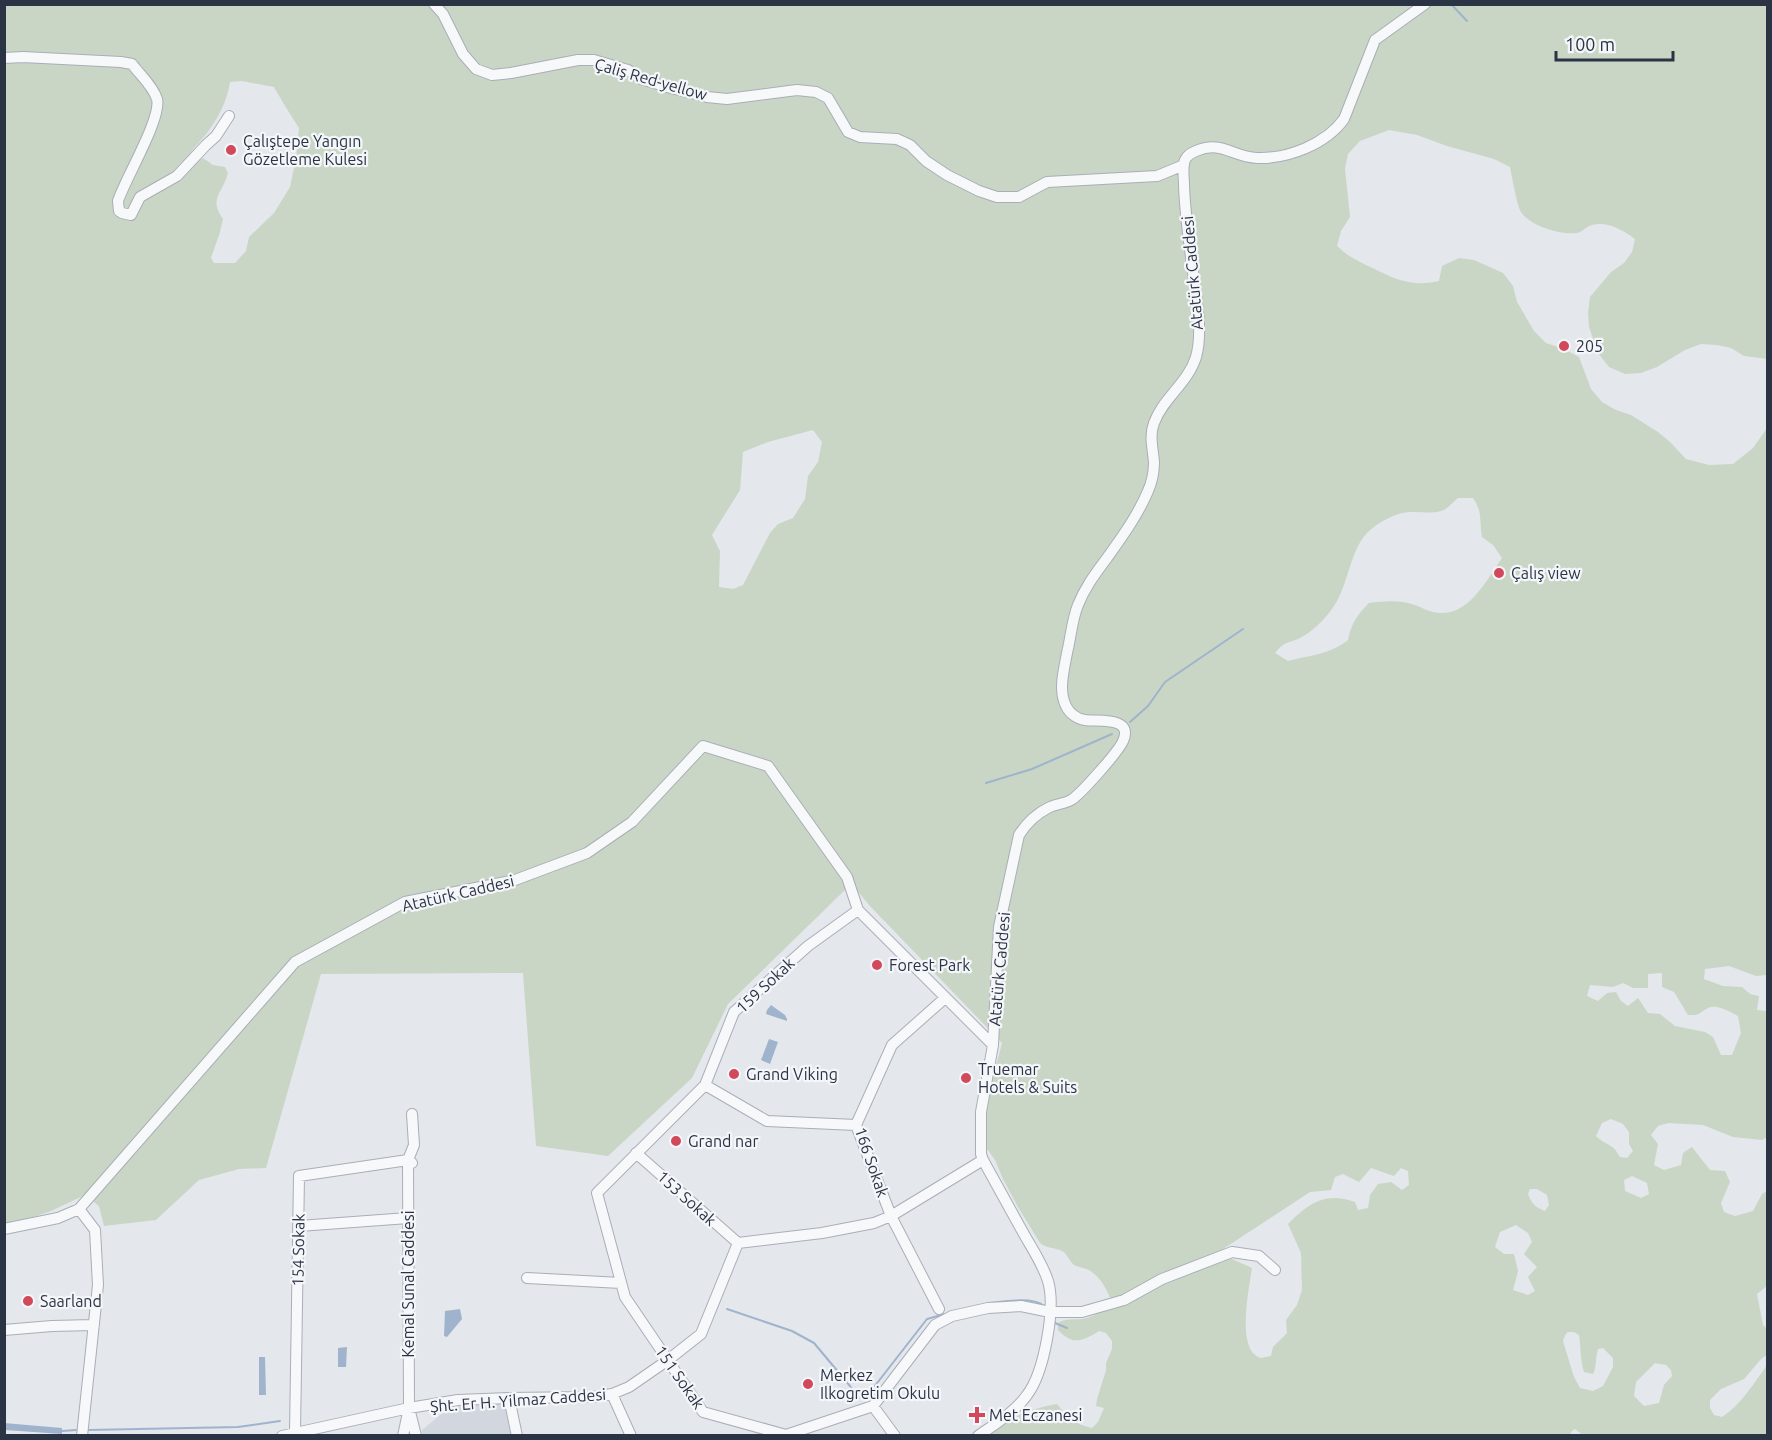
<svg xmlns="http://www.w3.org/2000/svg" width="1772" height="1440" viewBox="0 0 1772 1440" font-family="Ubuntu,sans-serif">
  <rect width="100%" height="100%" fill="#e4e7ec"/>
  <path fill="#d2d6de" d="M 504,1403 L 511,1435 L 422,1435 L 422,1430 L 450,1407 Z"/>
  <path fill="#c9d6c5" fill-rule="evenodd" d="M 4,5 L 1767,5 L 1767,359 L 1744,356 L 1731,348 L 1717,345 L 1701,344 L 1685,350 L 1657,367 L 1641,373 L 1625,374 L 1609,367 L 1598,353 L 1589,327 L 1588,313 L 1590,297 L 1611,272 L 1624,263 L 1632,252 L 1635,239 C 1623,230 1607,221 1592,225 C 1586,226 1582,233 1576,233 C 1560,235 1530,226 1521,212 C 1517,206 1512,177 1510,167 L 1494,159 L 1447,146 L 1417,135 L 1389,130 L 1360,141 L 1348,154 L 1345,169 L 1350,217 L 1341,231 L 1337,246 C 1348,256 1351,257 1364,264 C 1392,277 1407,288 1439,281 L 1442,266 L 1459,258 L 1474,260 L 1503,273 L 1513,286 L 1517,302 L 1534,331 L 1546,343 L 1564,349 L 1579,357 L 1591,389 L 1602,402 L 1616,410 L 1631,415 L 1658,432 L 1670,442 L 1686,459 L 1709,465 L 1733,464 L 1753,448 L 1767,428 L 1767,975 L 1756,976 L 1729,966 L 1705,969 L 1704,979 L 1723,986 L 1742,987 L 1750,994 L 1759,996 L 1757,1010 L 1766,1011 L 1767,1009 L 1767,1137 L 1762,1140 L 1733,1137 L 1703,1125 L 1668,1123 L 1658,1126 L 1651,1135 L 1658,1144 L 1654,1165 L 1664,1170 L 1681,1165 L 1683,1153 L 1692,1147 L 1710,1170 L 1725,1171 L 1730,1182 L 1721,1203 L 1724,1212 L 1735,1216 L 1753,1211 L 1762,1194 L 1767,1191 L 1767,1286 L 1757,1294 L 1763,1325 L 1767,1329 L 1767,1355 L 1762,1358 L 1744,1379 L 1721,1389 L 1710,1400 L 1710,1408 L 1714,1415 L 1722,1417 C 1741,1405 1754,1383 1767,1365 L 1767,1435 L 1584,1436 L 1575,1429 L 1572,1431 L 1569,1436 L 989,1435 C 996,1430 1002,1424 1009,1420 C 1020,1413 1044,1406 1057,1404 C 1066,1416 1076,1425 1092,1428 L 1098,1422 L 1104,1408 L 1096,1406 L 1097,1399 L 1106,1370 L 1106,1363 L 1112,1349 L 1112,1341 L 1106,1333 L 1099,1331 C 1083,1341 1073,1346 1058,1330 L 1058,1323 C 1066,1318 1072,1320 1082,1319 C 1092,1318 1104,1310 1112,1303 C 1109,1293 1101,1278 1092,1272 C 1088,1268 1080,1268 1074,1265 C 1069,1261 1068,1254 1062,1251 C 1054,1247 1047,1249 1040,1243 L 1018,1207 L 1003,1179 L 995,1160 L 985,1146 L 985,1109 L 1002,1043 L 869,905 L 855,888 L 846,889 L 728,1004 L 692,1078 L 608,1156 L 536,1146 L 523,973 L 321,974 L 266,1168 L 239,1169 L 199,1180 L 156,1220 L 104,1226 L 99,1206 L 85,1195 L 51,1211 L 5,1227 ZM 242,81 L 274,87 L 285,106 L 299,128 L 296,158 L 290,187 L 274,213 L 249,237 L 246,251 L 235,263 L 214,263 L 211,258 L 220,232 L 223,219 C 208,198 223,193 228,173 L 225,167 L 213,165 L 203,158 L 192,166 L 184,163 C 190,151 199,143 207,133 C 219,117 227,101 230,82 ZM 813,430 L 822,442 L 818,462 L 808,476 L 805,499 L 793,518 L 778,524 L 770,533 L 743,585 L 733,589 L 719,587 L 720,551 L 712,535 L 740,490 L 743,452 L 768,442 ZM 1458,498 L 1473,498 C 1483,513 1479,520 1482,537 L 1493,545 L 1502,558 C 1486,581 1467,620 1433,612 C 1427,611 1421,607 1415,605 C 1400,600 1385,601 1369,603 C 1357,615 1351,624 1348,640 C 1329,655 1310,655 1288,661 L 1275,653 C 1286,640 1288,644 1302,637 C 1316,629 1329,615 1337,601 C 1350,578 1351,543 1374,527 C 1380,522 1391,516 1399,514 C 1413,509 1430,516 1444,510 C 1449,507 1454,501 1458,498 ZM 1662,973 L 1662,987 L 1674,992 L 1688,1015 C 1699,1015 1697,1015 1706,1009 C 1716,1003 1728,1011 1738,1016 L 1741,1033 L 1732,1055 L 1721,1055 L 1713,1037 L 1705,1032 L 1675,1026 L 1660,1014 L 1648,1013 L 1638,998 L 1628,1006 L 1621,1001 L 1616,992 L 1607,993 L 1598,1001 L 1587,996 L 1590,985 L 1613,987 L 1623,983 L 1633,988 L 1648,988 L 1648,974 ZM 1611,1119 L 1623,1124 L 1629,1132 L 1629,1144 L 1633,1151 L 1627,1158 L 1620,1157 C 1612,1142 1606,1146 1596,1136 L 1602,1123 ZM 1371,1168 L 1394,1176 L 1401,1168 L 1408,1171 L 1409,1185 L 1402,1190 L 1391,1182 L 1378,1184 L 1370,1195 L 1368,1208 L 1358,1210 L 1355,1202 C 1325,1191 1308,1204 1288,1224 L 1301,1253 L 1302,1290 L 1297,1305 L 1286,1320 L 1287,1333 L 1273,1347 L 1271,1356 L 1261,1358 C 1258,1357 1255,1355 1253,1353 C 1239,1336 1249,1288 1252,1268 L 1232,1259 L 1223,1249 L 1310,1192 L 1331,1190 L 1335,1177 L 1343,1174 L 1359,1182 ZM 1632,1176 L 1647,1183 L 1649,1194 L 1641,1198 L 1625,1191 L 1624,1180 ZM 1530,1189 L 1537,1189 L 1547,1195 L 1549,1205 L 1545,1211 C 1536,1208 1531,1203 1528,1194 ZM 1516,1225 L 1528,1233 L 1532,1242 L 1524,1254 L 1537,1267 L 1528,1277 L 1535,1291 L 1528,1295 L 1513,1290 L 1518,1271 L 1514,1254 L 1504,1254 L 1495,1247 L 1500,1232 ZM 1568,1332 L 1574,1332 L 1579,1335 C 1581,1347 1580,1361 1584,1372 L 1593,1374 C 1597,1366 1595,1358 1598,1349 L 1603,1348 L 1613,1358 L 1613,1367 L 1603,1386 L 1593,1391 L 1580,1388 L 1574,1377 L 1563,1341 L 1565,1335 ZM 1655,1363 L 1666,1365 L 1671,1370 L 1672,1376 L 1664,1385 L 1659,1403 L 1644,1406 L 1634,1396 L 1636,1382 Z"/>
  <path fill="#9fb4cc" d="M 771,1005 L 785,1015 L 787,1019 L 787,1021 L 766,1014 L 767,1010 Z
    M 769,1039 L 778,1042 L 770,1064 L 761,1060 Z
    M 460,1309 L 462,1319 L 447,1337 L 444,1336 L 445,1311 Z
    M 347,1347 L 346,1367 L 338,1367 L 338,1348 Z
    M 259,1357 L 265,1357 L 266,1395 L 259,1395 Z
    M 4,1423 L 62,1428 L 62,1434 L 5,1430 Z"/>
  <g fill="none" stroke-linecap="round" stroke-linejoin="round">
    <path stroke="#9fb4cc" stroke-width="2" d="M 1451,4 L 1467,21
      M 1130,722 L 1148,706 L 1165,682 L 1243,629
      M 986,783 L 1032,769 L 1112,734
      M 991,1303 C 1004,1301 1034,1297 1044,1306
      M 727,1309 L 792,1331 L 814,1343 L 850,1386 L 858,1398 L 867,1396 L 927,1319 L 945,1314
      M 1054,1321 L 1055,1323 L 1067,1328
      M 89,1430 L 238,1427 L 280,1421
      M 62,1431 L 76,1430"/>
    <g stroke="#a9aeb7" stroke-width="12">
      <path id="minor" d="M 434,4 L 443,14 L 463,54 L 476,69 L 492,75 L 511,73 L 578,60 L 594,60 L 628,70 L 641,79 L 671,88 L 707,97 L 727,99 L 797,90 L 816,92 L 828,98 L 848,132 L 860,137 L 897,139 L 910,145 L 926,161 L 947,175 L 979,191 L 997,197 L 1019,197 L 1047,182 L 1157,176 L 1184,165
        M 4,58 L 23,57 L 121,62 L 132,64 C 140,75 153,86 157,99 C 162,118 125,179 118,201 L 119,211 L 122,213 L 131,215 L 140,197 L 177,176 L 206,145 L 216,136 L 229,116
        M 705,1085 L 734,1012 L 808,946 L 858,910
        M 856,1125 L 767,1121 L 705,1085 L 597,1193 L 625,1297 L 703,1412 L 786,1435 L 873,1406 L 935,1325 L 952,1316 L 988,1308 L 1021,1306 L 1050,1312 L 1082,1312 L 1124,1300 L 1162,1279 L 1232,1252 L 1259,1256 L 1275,1270
        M 636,1153 L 738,1243
        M 412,1163 L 408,1160 L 414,1145 L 412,1114
        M 79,1209 L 295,962 L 405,902 L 515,880 L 587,853 L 632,822 L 703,746 L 768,766 L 847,877 L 858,910 L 993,1045
        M 299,1226 L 408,1218
        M 4,1229 L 58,1218 L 79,1209 L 95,1230 L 98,1285 L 82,1436
        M 527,1278 L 621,1283
        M 939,1309 L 891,1216 L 856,1125 L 892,1045 L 945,998
        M 4,1330 L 52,1326 L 94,1325
        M 612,1394 L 631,1436
        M 509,1398 L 517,1436
        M 873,1406 L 895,1436
        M 409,1408 L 416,1436
        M 295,1433 L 299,1176 L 408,1160 L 409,1408 L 403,1436
        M 282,1436 L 409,1408 L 458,1400 L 509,1398 L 593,1397 L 612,1394 L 629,1387 L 668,1360 L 701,1334 L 738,1243 L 822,1233 L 874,1223 L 891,1216 L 983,1160
        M 978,1436 C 995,1424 1015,1412 1027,1395 C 1044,1373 1056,1308 1048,1281 C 1043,1265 1033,1250 1025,1236 C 1011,1211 997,1185 983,1160 L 981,1154 L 981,1112 L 993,1045 L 999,927 L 1019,835 C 1026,824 1036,814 1048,808 C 1055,804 1064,804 1071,800 C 1080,795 1119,751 1123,741 C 1134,716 1097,722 1085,720 C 1077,719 1069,713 1066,706 C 1058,690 1064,670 1067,653 C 1071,637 1072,619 1078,605 C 1085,587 1096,573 1107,558 C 1122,537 1138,515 1148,491 C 1152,482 1154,472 1154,462 C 1153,449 1149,436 1154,423 C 1163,398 1188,383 1196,357 C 1202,336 1198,309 1195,288 C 1191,254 1185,219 1184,185 C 1184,178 1182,167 1185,160 C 1187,155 1191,153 1196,151 C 1222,140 1232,157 1257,158 C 1288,159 1326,144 1344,119 L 1375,40 L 1425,4"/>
    </g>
    <use href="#minor" stroke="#f7f8fa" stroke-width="10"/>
  </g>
  <g fill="#d1495b" stroke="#f4f6f9" stroke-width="2">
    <circle cx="231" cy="150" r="6"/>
    <circle cx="1564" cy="346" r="6"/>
    <circle cx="1499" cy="573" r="6"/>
    <circle cx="877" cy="965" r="6"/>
    <circle cx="734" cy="1074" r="6"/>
    <circle cx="966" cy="1078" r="6"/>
    <circle cx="676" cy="1141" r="6"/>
    <circle cx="28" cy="1301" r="6"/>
    <circle cx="808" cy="1384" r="6"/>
    <path d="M974 1406h6v6h6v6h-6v6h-6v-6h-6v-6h6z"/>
  </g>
  <g text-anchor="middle" stroke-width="4.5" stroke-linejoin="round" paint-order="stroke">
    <g font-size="16" fill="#2b3445" stroke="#f4f6f9">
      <text transform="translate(651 79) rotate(16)" y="6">Çaliş Red-yellow</text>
      <text transform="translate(1192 273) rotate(-95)" y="6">Atatürk Caddesi</text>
      <text transform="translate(458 893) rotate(-13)" y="6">Atatürk Caddesi</text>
      <text transform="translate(999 969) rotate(-85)" y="6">Atatürk Caddesi</text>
      <text transform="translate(765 985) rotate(-43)" y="6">159 Sokak</text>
      <text transform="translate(872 1162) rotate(71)" y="6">166 Sokak</text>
      <text transform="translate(687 1198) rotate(42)" y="6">153 Sokak</text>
      <text transform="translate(298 1250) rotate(-89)" y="6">154 Sokak</text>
      <text transform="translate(408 1284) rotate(-90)" y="6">Kemal Sunal Caddesi</text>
      <text transform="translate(680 1377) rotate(55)" y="6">151 Sokak</text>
      <text transform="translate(518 1400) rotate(-4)" y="6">Şht. Er H. Yilmaz Caddesi</text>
    </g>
    <g font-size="16" fill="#2b3445" stroke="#f4f6f9" text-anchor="start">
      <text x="243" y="147">Çalıştepe Yangın<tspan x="243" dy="18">Gözetleme Kulesi</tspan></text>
      <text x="1576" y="352">205</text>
      <text x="1511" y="579">Çalış view</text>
      <text x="889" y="971">Forest Park</text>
      <text x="978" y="1075">Truemar<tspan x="978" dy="18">Hotels &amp; Suits</tspan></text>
      <text x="746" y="1080">Grand Viking</text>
      <text x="688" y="1147">Grand nar</text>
      <text x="40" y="1307">Saarland</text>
      <text x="820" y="1381">Merkez<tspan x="820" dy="18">Ilkogretim Okulu</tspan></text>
      <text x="989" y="1421">Met Eczanesi</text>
    </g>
  </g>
  <rect width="1772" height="1440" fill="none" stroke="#2b3445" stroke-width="12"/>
  <path d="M1556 51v9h117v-9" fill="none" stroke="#2b3445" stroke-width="3"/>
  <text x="1565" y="51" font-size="18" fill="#2b3445" stroke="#f4f6f9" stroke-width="4.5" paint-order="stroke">100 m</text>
</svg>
